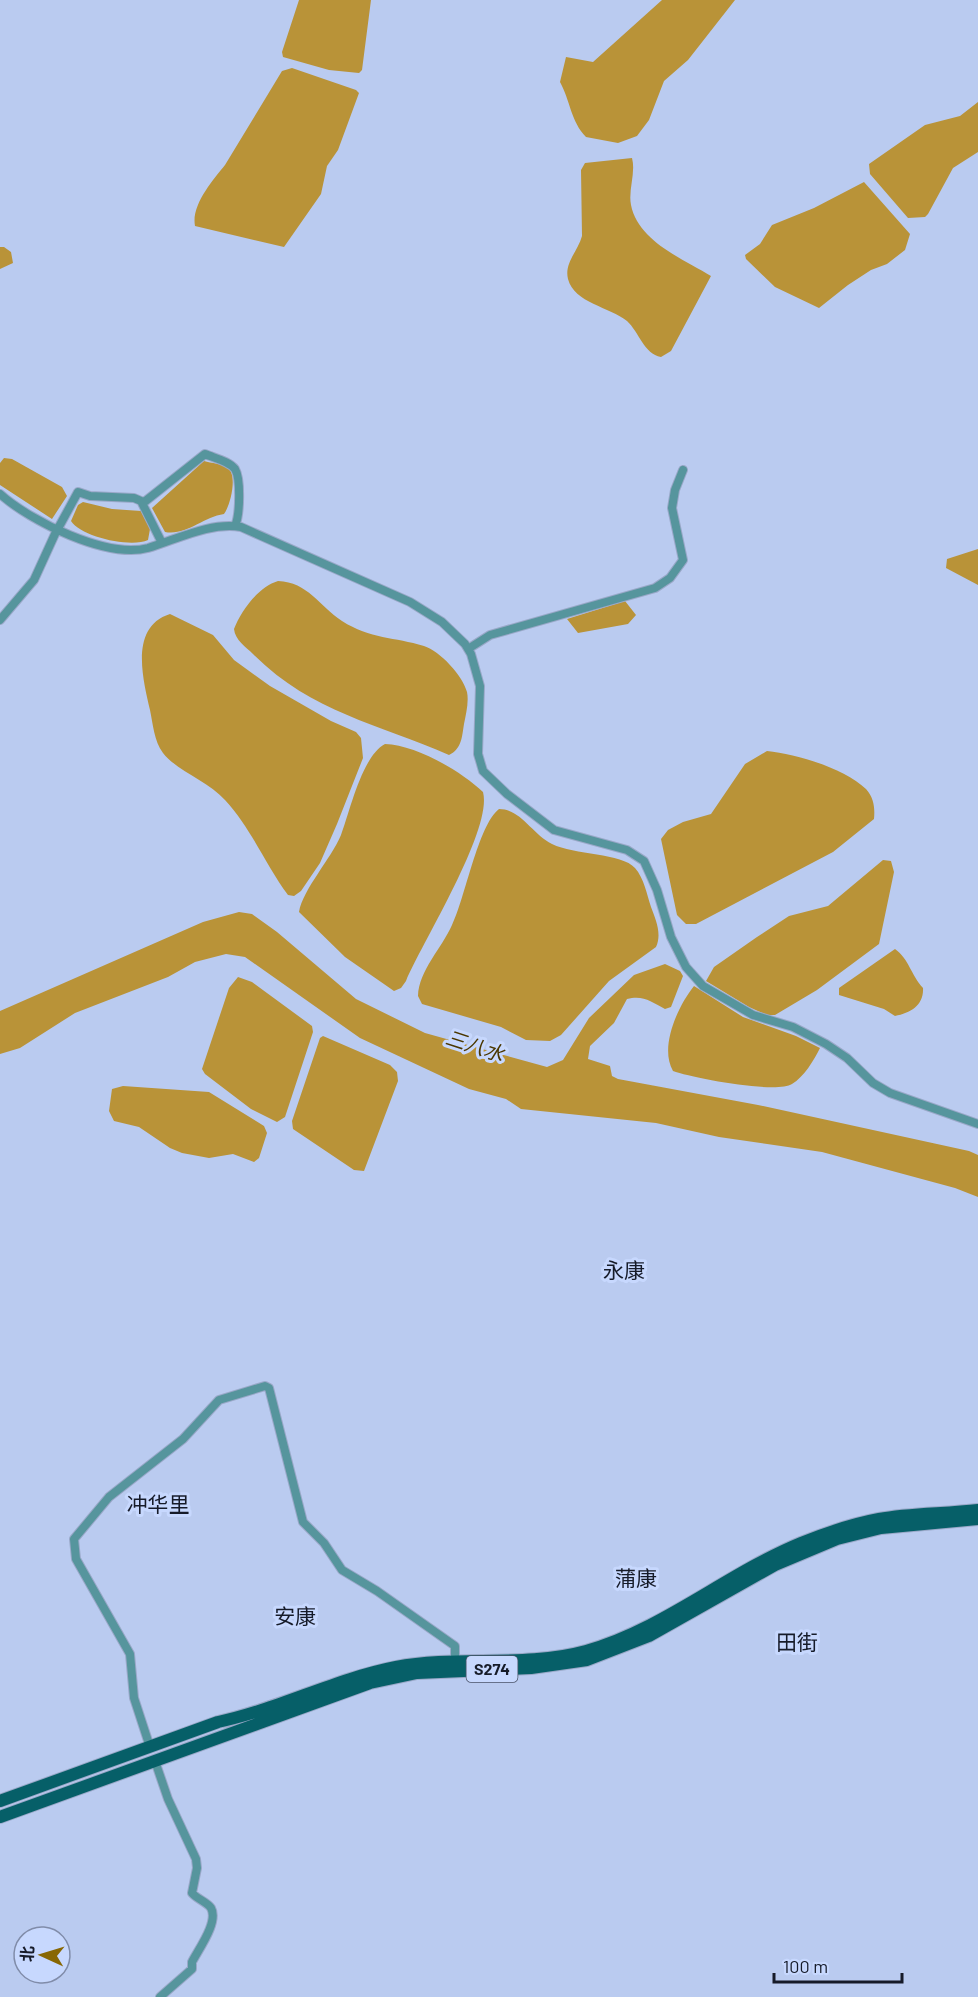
<svg xmlns="http://www.w3.org/2000/svg" width="978" height="1997" viewBox="0 0 978 1997" font-family="Barlow,'Noto Sans SC',sans-serif">
  <rect width="100%" height="100%" fill="#bacbf0"/>
  <path fill="#b99338" d="M 299,0 L 371,0 L 362,70 L 359,73 L 329,70 L 283,57 L 282,52 Z
    M 662,0 L 735,0 L 688,60 L 664,81 L 649,120 L 637,136 L 618,143 L 586,137 C 571,122 570,100 560,82 L 566,57 L 593,62 Z
    M 292,68 L 356,90 L 359,93 L 338,150 L 327,166 L 321,194 L 284,247 L 195,226 C 191,205 213,180 225,165 L 282,71 Z
    M 978,102 L 978,152 L 953,168 L 928,214 L 925,217 L 908,218 L 870,174 L 869,164 L 925,125 L 960,116 Z
    M 632,158 C 636,173 628,190 631,205 C 638,241 683,259 711,276 L 671,351 L 661,357 C 644,354 639,332 627,321 C 610,307 574,303 568,279 C 564,263 578,251 582,236 L 581,170 L 585,163 Z
    M 864,182 L 910,234 L 905,250 L 887,264 L 871,270 L 848,285 L 819,308 L 775,287 L 746,259 L 745,255 L 760,244 L 772,225 L 814,208 Z
    M 0,247 L 4,247 L 11,252 L 13,263 L 0,269 Z
    M 4,458 L 12,459 L 62,487 L 67,496 L 52,519 L 0,485 L 0,463 Z
    M 204,461 C 211,463 223,464 228,468 C 238,476 230,506 224,514 C 203,517 186,536 165,532 L 152,508 Z
    M 83,502 L 112,509 L 141,511 L 150,529 L 148,540 C 131,548 81,537 71,521 L 78,505 Z
    M 978,549 L 978,585 L 946,568 L 947,559 Z
    M 278,581 C 308,582 319,606 342,621 C 370,639 395,637 424,646 C 440,651 463,676 467,692 C 469,702 466,714 464,724 C 462,736 462,749 449,755 C 377,723 312,713 253,654 C 246,647 235,640 234,629 C 241,611 258,587 278,581 Z
    M 625,601 L 636,615 L 628,624 L 578,633 L 567,619 Z
    M 170,614 L 213,635 L 234,660 L 270,686 L 331,721 L 356,732 L 361,738 L 363,758 L 337,824 L 320,863 L 301,891 L 294,896 L 288,895 C 265,864 251,828 225,800 C 208,781 177,771 163,753 C 154,741 153,724 150,710 C 143,679 129,627 170,614 Z
    M 385,744 C 416,745 461,771 483,792 C 493,829 423,941 406,981 L 401,988 L 394,991 L 345,957 L 299,912 C 303,889 331,859 341,835 C 350,811 362,756 385,744 Z
    M 767,751 C 796,754 844,768 866,789 C 874,798 875,808 874,819 L 833,852 L 696,924 L 686,924 L 677,915 L 661,839 L 668,830 L 683,822 L 711,814 L 745,764 Z
    M 499,809 C 521,809 532,834 552,844 C 574,855 622,853 635,868 C 644,878 647,895 651,907 C 656,920 662,934 656,947 L 609,981 L 561,1035 L 550,1041 L 526,1040 L 501,1027 L 422,1004 L 418,996 C 419,970 442,948 452,925 C 465,899 478,825 499,809 Z
    M 883,860 L 891,861 L 894,872 L 879,944 L 817,990 L 775,1015 L 767,1015 L 749,1007 L 706,981 L 714,967 L 757,937 L 789,916 L 828,906 Z
    M 239,912 L 252,914 L 277,932 L 356,999 L 425,1033 L 547,1067 L 563,1060 L 589,1018 L 634,975 L 665,964 L 680,971 L 683,976 L 671,1007 L 665,1009 C 651,1002 644,995 627,999 L 614,1023 L 590,1046 L 588,1059 L 610,1066 L 612,1076 L 618,1079 L 758,1105 L 969,1151 L 978,1155 L 978,1197 L 955,1188 L 822,1152 L 719,1137 L 656,1123 L 521,1109 L 506,1099 L 469,1089 L 360,1038 L 245,957 L 226,954 L 195,962 L 168,977 L 75,1013 L 20,1048 L 0,1054 L 0,1011 L 203,922 Z
    M 895,949 C 909,959 911,975 923,988 C 924,1005 911,1013 895,1016 L 884,1009 L 839,995 L 839,988 Z
    M 238,977 L 252,982 L 312,1026 L 313,1032 L 285,1117 L 277,1122 L 251,1109 L 205,1074 L 202,1069 L 229,988 Z
    M 694,986 L 743,1017 L 796,1036 L 820,1048 C 814,1060 804,1077 792,1084 C 776,1094 692,1078 673,1071 C 659,1047 678,1006 694,986 Z
    M 323,1036 L 390,1065 L 397,1072 L 398,1081 L 364,1171 L 354,1170 L 293,1129 L 292,1121 L 320,1038 Z
    M 123,1086 L 209,1092 L 264,1126 L 267,1133 L 259,1158 L 254,1162 L 233,1154 L 209,1158 L 182,1153 L 170,1148 L 139,1127 L 114,1121 L 109,1111 L 112,1089 Z"/>
  <g fill="none" stroke-linecap="round" stroke-linejoin="round">
    <g stroke="#99a8c8" stroke-width="10">
      <path id="street" d="M 0,494 C 30,521 107,559 148,548 C 178,539 209,522 241,527 L 410,602 L 442,622 L 465,644 L 471,654 L 480,686 L 478,754 L 483,771 L 507,794 L 554,830 L 627,850 L 644,861 L 657,890 L 671,937 L 686,967 L 703,986 L 753,1015 L 793,1027 L 826,1044 L 847,1058 L 873,1083 L 890,1093 L 978,1124
        M 143,503 L 205,454 C 214,458 229,461 235,469 C 241,479 240,515 235,526
        M 0,620 L 34,580 L 55,534 L 78,492 L 90,496 L 134,498 L 141,501 L 162,543
        M 468,649 L 490,635 L 655,588 L 670,578 L 683,560 L 672,508 L 675,490 L 683,470
        M 150,1747 L 134,1698 L 130,1654 L 76,1559 L 74,1539 L 109,1497 L 183,1439 L 219,1400 L 265,1386 L 269,1388 L 303,1522 L 324,1543 L 342,1570 L 377,1591 L 455,1646 L 455,1661
        M 155,1761 L 168,1799 L 196,1859 L 197,1868 L 192,1893 C 197,1899 207,1902 211,1908 C 219,1922 198,1950 192,1962 L 192,1969 L 160,1997"/>
    </g>
    <g stroke="#99a8c8" stroke-width="14">
      <path id="primary" d="M 0,1801 L 218,1722 C 279,1709 335,1679 396,1667 C 458,1655 524,1668 586,1651 C 664,1629 726,1574 801,1543 C 826,1533 852,1524 879,1519 C 911,1513 945,1514 978,1510
        M 0,1817 L 370,1683 L 417,1673 L 531,1668 L 587,1660 L 649,1636 L 775,1565 L 837,1539 L 881,1528 L 978,1519"/>
    </g>
    <use href="#street" stroke="#56959d" stroke-width="8"/>
    <use href="#primary" stroke="#065f68" stroke-width="12"/>
  </g>
  <g text-anchor="middle" stroke-width="6" stroke-linejoin="round" paint-order="stroke">
    <rect fill="#c7d8fe" stroke="#4b5469" stroke-width="1.5" x="466.5" y="1656" width="51" height="26" rx="4.5"/>
    <g font-size="16" font-weight="bold" fill="#161b29">
      <text x="492" y="1675">S274</text>
    </g>
    <g font-size="20" font-style="italic" fill="#4a3701" stroke="#c7d8fe">
      <text transform="translate(475 1046) rotate(18)" y="7">三八水</text>
    </g>
    <g font-size="21" fill="#161b29" stroke="#c7d8fe">
      <text x="624" y="1278">永康</text>
      <text x="158" y="1512">冲华里</text>
      <text x="636" y="1586">蒲康</text>
      <text x="295" y="1624">安康</text>
      <text x="797" y="1650">田街</text>
    </g>
  </g>
  <g transform="translate(42 1955) rotate(274)"><circle r="28" fill="#c7d8fe" stroke="#808ca9" stroke-width="1.5"/>
  <path d="M0-4.5L10 22L0 15L-10 22Z" fill="#886703"/>
  <text y="-9" font-size="16" font-weight="bold" text-anchor="middle" fill="#161b29">北</text>
  </g>
  <path d="M774 1973v9h128v-9" fill="none" stroke="#161b29" stroke-width="3"/>
  <text x="783" y="1973" font-size="18" fill="#161b29" stroke="#c7d8fe" stroke-width="4.5" paint-order="stroke">100 m</text>
</svg>
